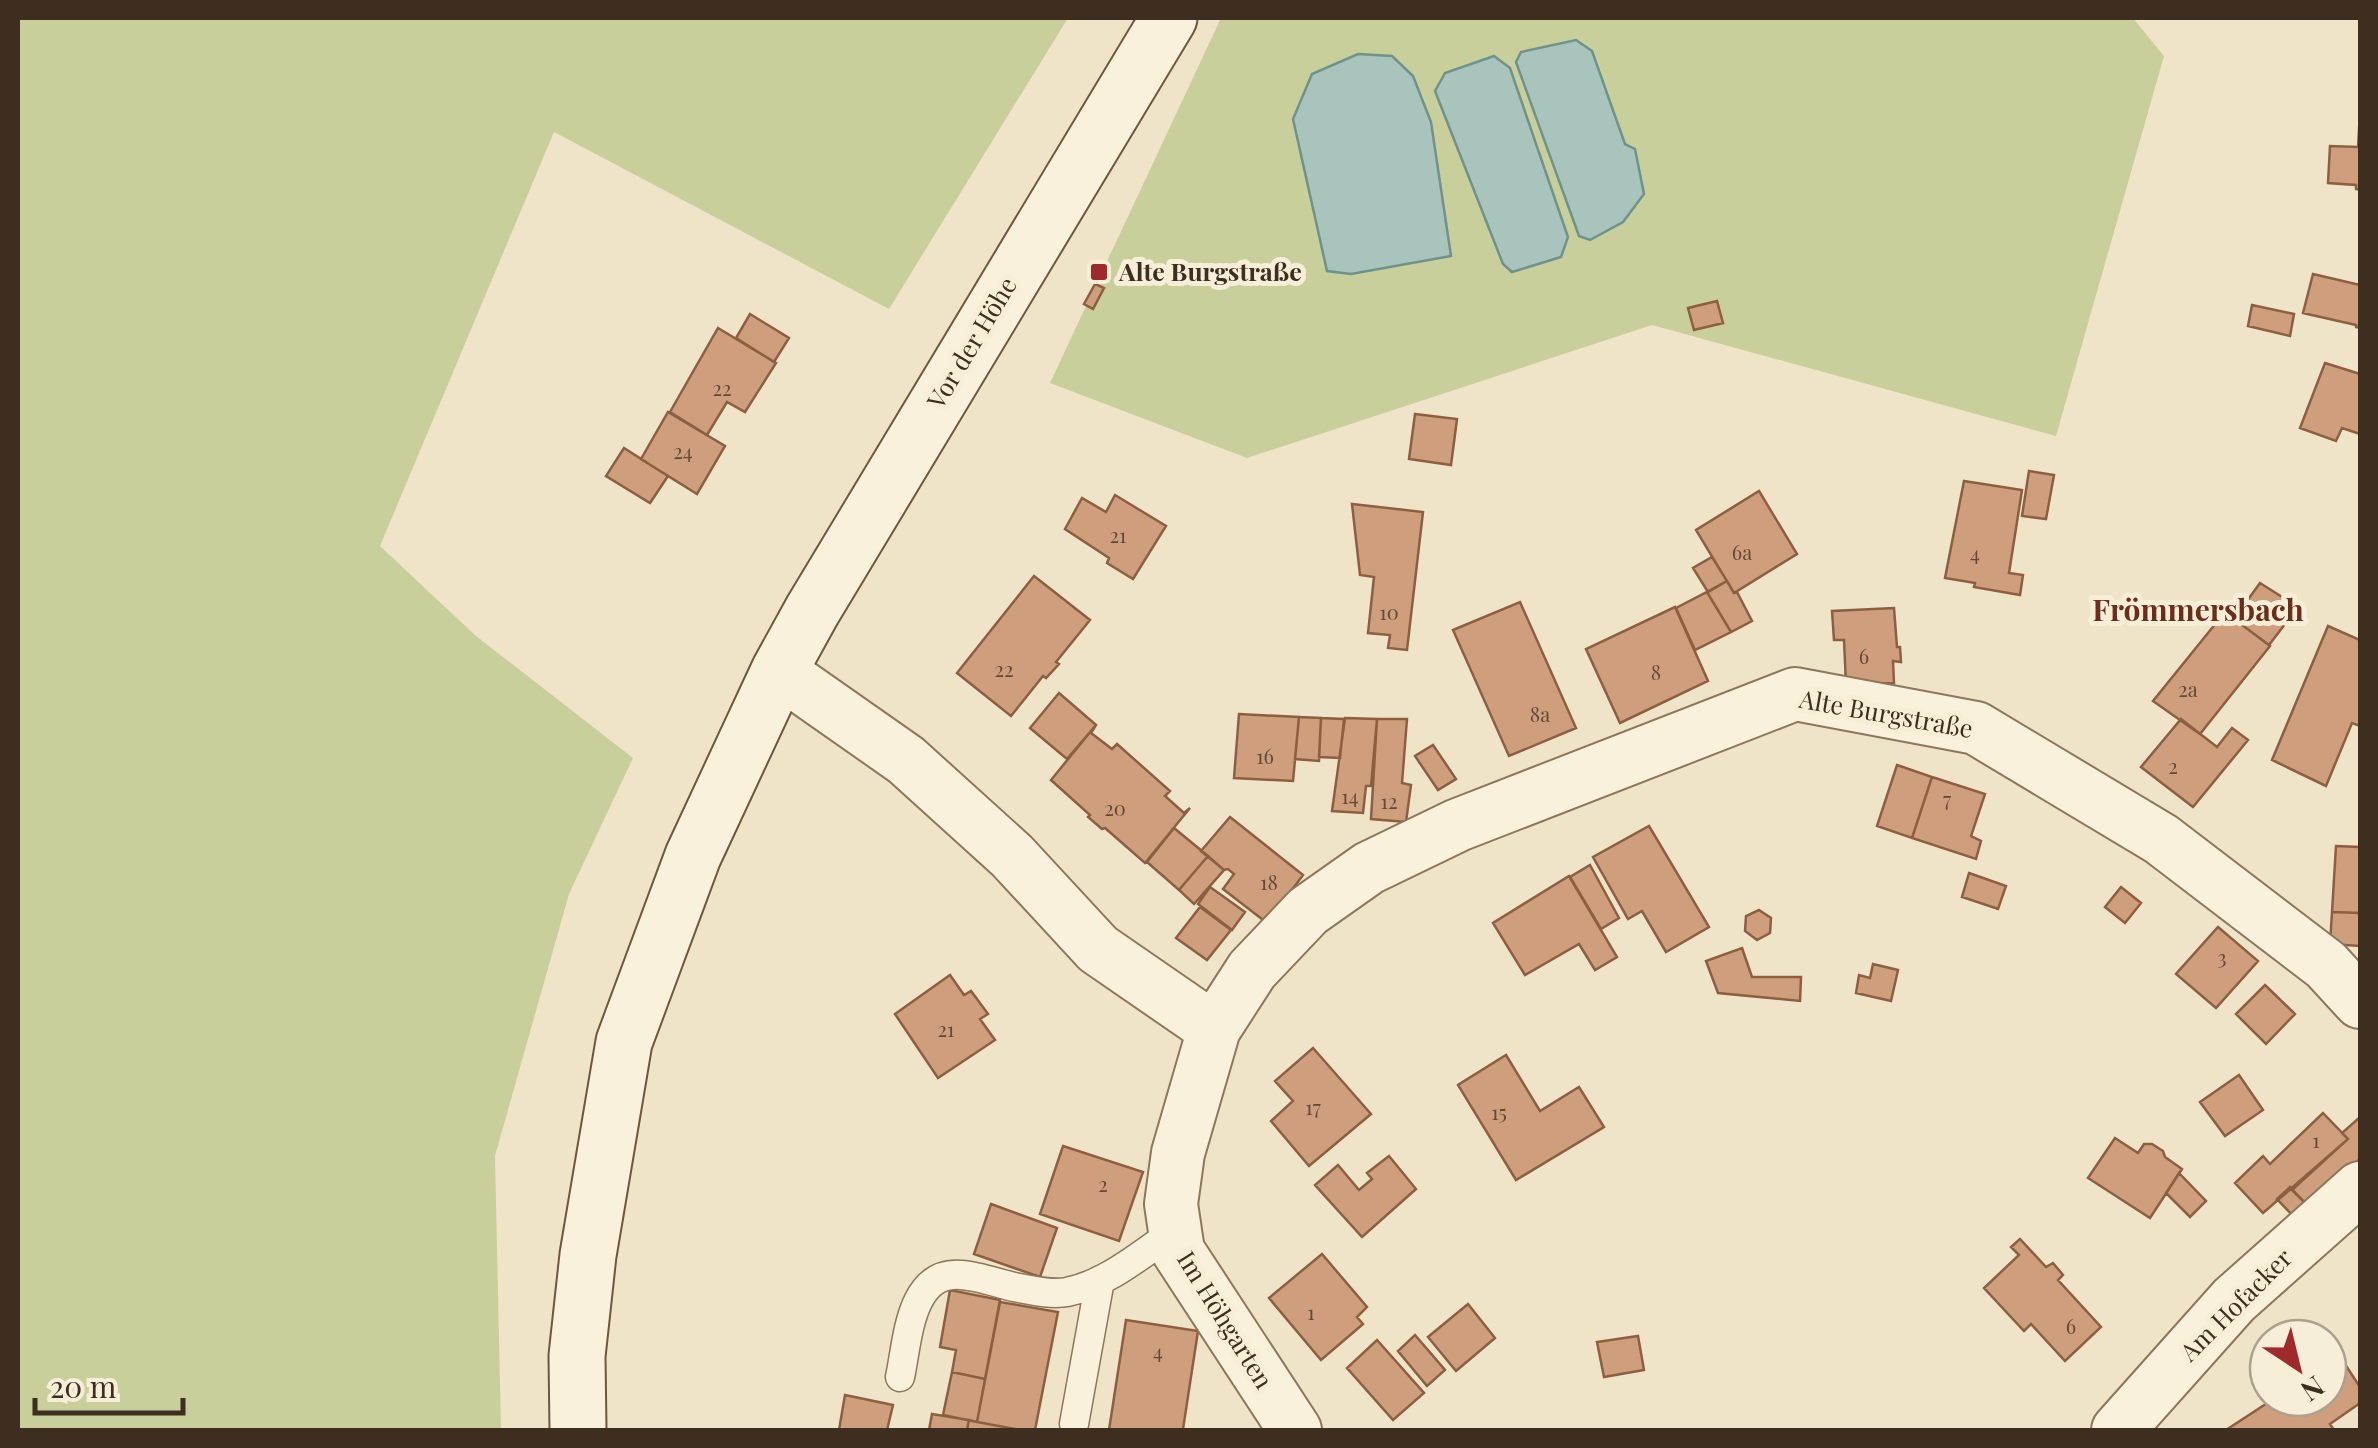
<svg xmlns="http://www.w3.org/2000/svg" width="2378" height="1448" viewBox="0 0 2378 1448" font-family="'Playfair Display',serif">
  <rect width="100%" height="100%" fill="#f0e4c8"/>
  <path fill="#c9cf9b" d="M 18,18 L 1068,18 L 889,309 L 554,132 L 380,546 L 476,636 L 633,758 L 569,894 L 495,1156 L 501,1430 L 18,1430 Z
    M 1221,18 L 2133,18 L 2164,56 L 2056,436 L 1652,325 L 1247,458 L 1050,383 Z"/>
  <path fill="#a9c4bc" stroke="#6f938a" stroke-width="2.5" d="M 1576,40 L 1592,51 L 1625,144 L 1635,149 L 1644,194 L 1623,222 L 1590,240 L 1579,236 L 1516,62 L 1521,52 Z
    M 1358,54 L 1392,56 L 1413,76 L 1431,122 L 1451,256 L 1351,274 L 1327,271 L 1293,119 L 1312,74 Z
    M 1494,56 L 1510,68 L 1568,237 L 1561,257 L 1512,272 L 1503,264 L 1435,91 L 1445,73 Z"/>
  <path fill="#cf9f7d" stroke="#8d5f41" stroke-width="2.5" d="M 2360,112 L 2360,190 L 2356,189 L 2356,185 L 2328,183 L 2330,146 L 2358,147 Z
    M 2313,274 L 2360,285 L 2360,328 L 2356,327 L 2356,325 L 2303,313 Z
    M 1095,284 L 1104,288 L 1093,309 L 1084,304 Z
    M 1717,301 L 1723,323 L 1694,330 L 1688,308 Z
    M 2252,305 L 2294,314 L 2290,336 L 2248,326 Z
    M 750,314 L 789,338 L 774,362 L 736,338 Z
    M 718,328 L 776,363 L 745,412 L 727,402 L 707,435 L 670,412 Z
    M 2325,363 L 2360,374 L 2360,434 L 2342,428 L 2336,441 L 2300,428 Z
    M 668,412 L 725,446 L 697,494 L 641,459 Z
    M 1415,414 L 1457,419 L 1451,465 L 1409,459 Z
    M 624,448 L 668,476 L 650,503 L 606,476 Z
    M 2029,471 L 2054,475 L 2046,519 L 2022,516 Z
    M 1964,481 L 2022,490 L 2009,573 L 2023,575 L 2020,595 L 1974,587 L 1975,583 L 1945,578 Z
    M 1759,491 L 1797,554 L 1734,593 L 1696,530 Z
    M 1115,495 L 1166,526 L 1133,579 L 1107,563 L 1109,558 L 1065,529 L 1082,498 L 1106,512 Z
    M 1352,504 L 1423,512 L 1407,650 L 1388,648 L 1390,635 L 1368,633 L 1374,577 L 1360,575 Z
    M 1712,557 L 1727,581 L 1708,592 L 1693,568 Z
    M 1034,576 L 1090,620 L 1056,662 L 1059,664 L 1046,678 L 1043,676 L 1011,716 L 957,673 Z
    M 1727,581 L 1734,593 L 1737,592 L 1752,621 L 1731,632 L 1707,592 Z
    M 2260,583 L 2298,607 L 2269,645 L 2234,619 Z
    M 1707,592 L 1731,632 L 1695,650 L 1676,608 Z
    M 1520,602 L 1576,728 L 1509,756 L 1453,630 Z
    M 1675,607 L 1708,681 L 1620,723 L 1586,649 Z
    M 1894,608 L 1897,647 L 1900,647 L 1901,662 L 1893,661 L 1894,683 L 1846,684 L 1844,640 L 1834,640 L 1832,611 Z
    M 2225,612 L 2270,646 L 2200,734 L 2153,701 Z
    M 2328,626 L 2360,640 L 2360,726 L 2352,723 L 2326,786 L 2272,760 Z
    M 1059,693 L 1096,725 L 1067,759 L 1030,728 Z
    M 1239,714 L 1299,717 L 1293,781 L 1234,778 Z
    M 1299,717 L 1321,718 L 1319,761 L 1295,759 Z
    M 1321,718 L 1344,719 L 1340,758 L 1319,757 Z
    M 1345,718 L 1377,719 L 1371,786 L 1366,786 L 1363,813 L 1332,811 Z
    M 1377,719 L 1407,719 L 1402,783 L 1411,785 L 1406,822 L 1371,819 Z
    M 2181,719 L 2217,747 L 2232,728 L 2248,740 L 2193,807 L 2141,767 Z
    M 1096,725 L 1091,733 L 1112,749 L 1117,744 L 1170,791 L 1165,796 L 1184,813 L 1190,808 L 1145,863 L 1105,828 L 1102,829 L 1088,817 L 1090,815 L 1051,780 Z
    M 1433,745 L 1456,779 L 1438,790 L 1415,756 Z
    M 1897,765 L 1932,777 L 1912,838 L 1877,826 Z
    M 1932,777 L 1985,794 L 1971,836 L 1981,841 L 1976,859 L 1912,838 Z
    M 1230,817 L 1303,875 L 1267,923 L 1223,889 L 1234,874 L 1228,869 L 1224,870 L 1201,851 Z
    M 1649,826 L 1709,927 L 1666,952 L 1642,911 L 1628,919 L 1593,857 Z
    M 1174,828 L 1208,856 L 1179,890 L 1147,862 Z
    M 2336,846 L 2360,847 L 2360,913 L 2332,912 Z
    M 1208,856 L 1224,870 L 1194,904 L 1179,890 Z
    M 1590,865 L 1619,918 L 1601,929 L 1570,877 Z
    M 1969,873 L 2006,886 L 1998,909 L 1962,897 Z
    M 1569,876 L 1617,957 L 1595,970 L 1579,944 L 1525,975 L 1493,923 Z
    M 1210,887 L 1245,912 L 1232,930 L 1198,904 Z
    M 2121,887 L 2141,903 L 2125,923 L 2105,907 Z
    M 1200,907 L 1231,930 L 1207,960 L 1176,938 Z
    M 1759,910 L 1771,918 L 1770,933 L 1757,940 L 1745,931 L 1746,916 Z
    M 2332,912 L 2360,913 L 2360,946 L 2330,944 Z
    M 2218,927 L 2258,961 L 2216,1008 L 2176,974 Z
    M 1742,948 L 1752,977 L 1801,977 L 1800,1001 L 1718,993 L 1706,961 Z
    M 1873,964 L 1898,970 L 1891,1001 L 1856,993 L 1859,975 L 1870,978 Z
    M 950,975 L 964,995 L 971,991 L 988,1014 L 980,1019 L 995,1040 L 938,1078 L 895,1014 Z
    M 2265,985 L 2295,1014 L 2266,1044 L 2236,1014 Z
    M 1313,1048 L 1371,1114 L 1309,1166 L 1271,1121 L 1293,1101 L 1275,1081 Z
    M 1506,1055 L 1540,1111 L 1579,1087 L 1604,1127 L 1516,1180 L 1458,1085 Z
    M 2239,1075 L 2263,1110 L 2225,1136 L 2200,1102 Z
    M 2323,1113 L 2348,1139 L 2263,1213 L 2235,1183 L 2263,1156 L 2270,1164 Z
    M 2360,1117 L 2360,1159 L 2308,1206 L 2292,1190 L 2348,1139 L 2342,1133 Z
    M 2115,1138 L 2138,1153 L 2144,1144 L 2152,1144 L 2163,1151 L 2165,1157 L 2182,1169 L 2150,1218 L 2088,1178 Z
    M 1063,1146 L 1143,1172 L 1119,1241 L 1040,1214 Z
    M 1389,1156 L 1416,1189 L 1362,1237 L 1315,1185 L 1338,1165 L 1359,1190 L 1372,1179 L 1367,1173 Z
    M 2179,1173 L 2206,1201 L 2190,1217 L 2166,1193 Z
    M 2290,1187 L 2308,1206 L 2296,1219 L 2277,1199 Z
    M 991,1204 L 1057,1228 L 1040,1277 L 974,1254 Z
    M 2020,1239 L 2046,1267 L 2053,1263 L 2063,1275 L 2058,1280 L 2101,1327 L 2065,1361 L 2031,1324 L 2024,1331 L 1984,1288 L 2019,1255 L 2011,1247 Z
    M 1322,1254 L 1367,1307 L 1357,1317 L 1363,1324 L 1321,1360 L 1269,1298 Z
    M 950,1290 L 1000,1300 L 985,1379 L 952,1372 L 956,1350 L 940,1347 Z
    M 1000,1302 L 1058,1312 L 1035,1430 L 1021,1430 L 977,1422 Z
    M 1468,1304 L 1495,1338 L 1456,1371 L 1428,1337 Z
    M 1126,1320 L 1198,1331 L 1183,1429 L 1196,1430 L 1109,1430 Z
    M 1415,1335 L 1445,1370 L 1427,1386 L 1398,1351 Z
    M 1638,1336 L 1644,1370 L 1604,1377 L 1597,1342 Z
    M 1377,1340 L 1424,1393 L 1393,1420 L 1347,1368 Z
    M 2339,1355 L 2360,1387 L 2360,1403 L 2330,1424 L 2334,1430 L 2226,1430 L 2275,1398 L 2328,1398 L 2328,1363 Z
    M 952,1372 L 985,1379 L 977,1422 L 943,1415 Z
    M 845,1395 L 893,1405 L 887,1430 L 839,1430 Z
    M 932,1414 L 969,1420 L 967,1430 L 929,1430 Z
    M 969,1420 L 977,1422 L 1021,1430 L 967,1430 Z"/>
  <g fill="none" stroke-linecap="round" stroke-linejoin="round">
    <g stroke="#8d765c" stroke-width="31">
      <path id="lane" d="M 900,1377 C 908,1341 909,1271 961,1275 C 978,1276 997,1283 1014,1287 C 1031,1290 1050,1295 1067,1292 C 1107,1284 1143,1253 1175,1231
        M 1074,1424 L 1100,1280"/>
    </g>
    <g stroke="#8d765c" stroke-width="56">
      <path id="street" d="M 779,671 L 906,760 L 1012,856 L 1098,949 L 1214,1029 L 1252,970 L 1308,911 L 1369,868 L 1458,825 L 1795,694 L 1976,728 L 2161,839 L 2326,965 L 2360,1002
        M 1214,1029 L 1178,1153 L 1171,1204 L 1178,1251 L 1295,1430
        M 2118,1430 L 2234,1300 L 2360,1188"/>
    </g>
    <g stroke="#6f573f" stroke-width="59">
      <path id="secondary" d="M 578,1430 L 577,1356 L 588,1255 L 624,1042 L 693,856 L 779,671 L 812,611 L 1169,18"/>
    </g>
    <use href="#lane" stroke="#faf1dc" stroke-width="28"/>
    <use href="#street" stroke="#faf1dc" stroke-width="52"/>
    <use href="#secondary" stroke="#faf1dc" stroke-width="55"/>
  </g>
  <rect fill="#9e2a2b" stroke="#f7eed8" stroke-width="4" x="1089" y="262" width="20" height="20" rx="5"/>
  <g text-anchor="middle" stroke-width="10" stroke-linejoin="round" paint-order="stroke">
    <g font-size="20" fill="#624a37">
      <text x="722" y="396">22</text>
      <text x="683" y="459">24</text>
      <text x="1118" y="543">21</text>
      <text x="1742" y="560">6a</text>
      <text x="1975" y="561">4</text>
      <text x="1389" y="620">10</text>
      <text x="1864" y="664">6</text>
      <text x="1004" y="677">22</text>
      <text x="1656" y="680">8</text>
      <text x="2188" y="697">2a</text>
      <text x="1540" y="722">8a</text>
      <text x="1265" y="764">16</text>
      <text x="2173" y="774">2</text>
      <text x="1350" y="804">14</text>
      <text x="1947" y="807">7</text>
      <text x="1389" y="809">12</text>
      <text x="1115" y="816">20</text>
      <text x="1269" y="890">18</text>
      <text x="2222" y="965">3</text>
      <text x="946" y="1037">21</text>
      <text x="1313" y="1115">17</text>
      <text x="1499" y="1120">15</text>
      <text x="2316" y="1148">1</text>
      <text x="1103" y="1192">2</text>
      <text x="1311" y="1320">1</text>
      <text x="2071" y="1334">6</text>
      <text x="1158" y="1359">4</text>
    </g>
    <g font-size="25" font-weight="bold" fill="#3d2e20" stroke="#f7eed8" text-anchor="start">
      <text x="1119" y="281">Alte Burgstraße</text>
    </g>
    <g font-size="25" fill="#3d2e20" stroke="#f7eed8">
      <text transform="translate(972 343) rotate(-59)" y="9">Vor der Höhe</text>
      <text transform="translate(1886 714) rotate(10)" y="9">Alte Burgstraße</text>
      <text transform="translate(2236 1305) rotate(-45)" y="9">Am Hofacker</text>
      <text transform="translate(1225 1320) rotate(58)" y="9">Im Höhgarten</text>
    </g>
    <g font-size="30" font-weight="bold" fill="#6b2e1e" stroke="#f7eed8">
      <text x="2198" y="621">Frömmersbach</text>
    </g>
  </g>
  <rect width="2378" height="1448" fill="none" stroke="#3d2e20" stroke-width="40"/>
  <g transform="translate(2298 1368) rotate(145)"><circle r="48" fill="#f7eed8" stroke="#ada18e" stroke-width="2.5"/>
  <path d="M0-8L18 38L0 25L-18 38Z" fill="#9e2a2b"/>
  <text y="-15" font-size="28" font-weight="bold" text-anchor="middle" fill="#3d2e20">N</text>
  </g>
  <path d="M35 1398v15h148v-15" fill="none" stroke="#3d2e20" stroke-width="5"/>
  <text x="50" y="1398" font-size="30" fill="#3d2e20" stroke="#f7eed8" stroke-width="8" paint-order="stroke">20 m</text>
</svg>
